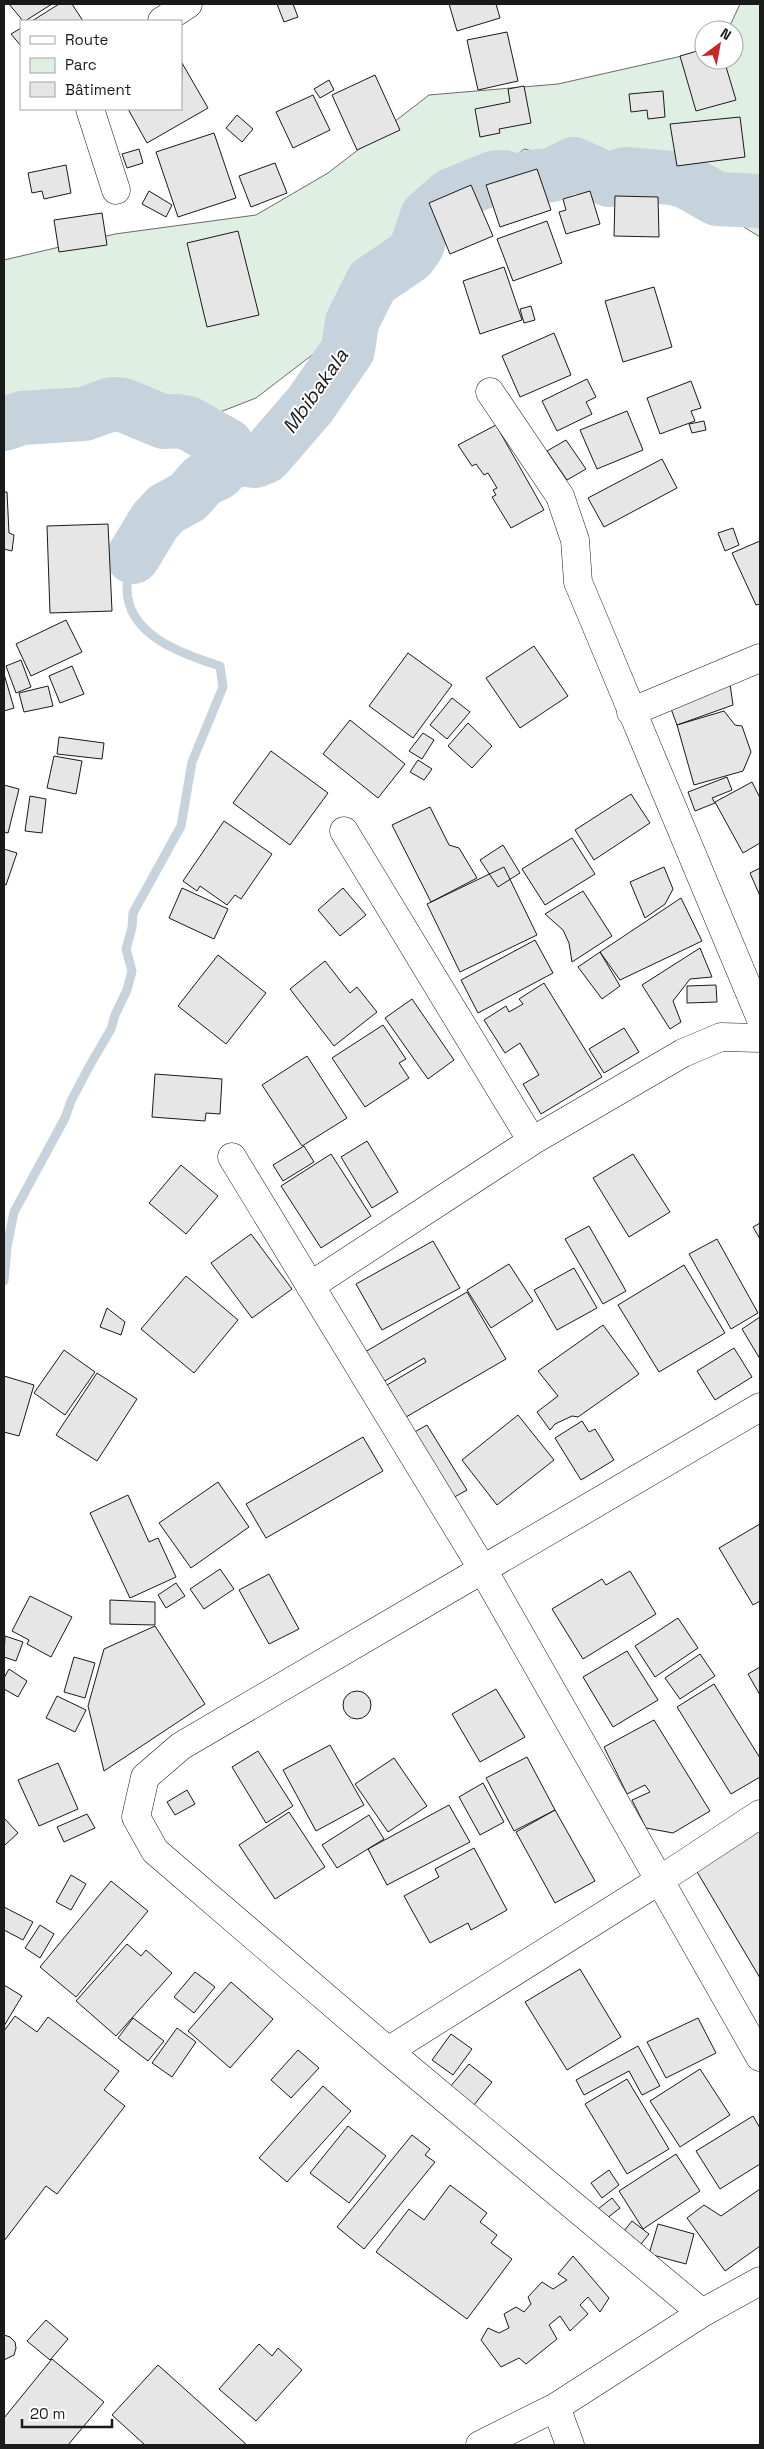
<svg xmlns="http://www.w3.org/2000/svg" width="764" height="2449" viewBox="0 0 764 2449" font-family="'Space Grotesk',sans-serif">
  <rect width="100%" height="100%" fill="#fff"/>
  <path fill="#e0efe3" stroke="#6a6a6a" d="M 740,4 L 760,4 L 760,237 L 678,186 L 524,149 L 425,234 L 337,336 L 256,398 L 161,435 L 58,419 L 4,436 L 4,260 L 115,234 L 256,215 L 328,173 L 429,95 L 558,84 L 704,51 L 704,60 L 734,60 L 734,30 L 728,30 Z"/>
  <g fill="none" stroke-linecap="round" stroke-linejoin="round">
    <path stroke="#c6d2dc" stroke-width="9" d="M 4,1281 L 7,1247 L 14,1212 L 65,1118 L 71,1101 L 90,1065 L 111,1029 L 115,1015 L 127,990 L 132,971 L 126,949 L 132,928 L 133,913 L 181,826 L 192,762 L 223,687 L 220,666 C 182,654 126,635 127,587 C 128,577 128,566 133,557"/>
    <path stroke="#c6d2dc" stroke-width="54" d="M 4,424 L 22,418 L 84,414 L 112,404 L 123,405 L 164,422 L 176,421 L 188,423 L 227,445 L 231,453 L 239,459 L 255,461 L 265,457 L 310,405 L 348,350 L 352,322 L 372,282 L 410,256 L 417,246 L 427,216 L 451,195 L 493,178 L 504,177 L 513,183 L 530,177 L 552,175 L 574,164 L 609,180 L 625,174 L 672,178 L 687,182 L 717,199 L 760,201
      M 133,557 L 155,521 L 166,509 L 188,497 L 203,480 L 217,474 L 228,463 L 239,459"/>
  </g>
  <path fill="#e6e6e6" stroke="#1a1a1a" d="M 9,4 L 52,4 L 25,21 L 23,21 Z
    M 59,4 L 72,4 L 83,21 L 32,21 Z
    M 277,4 L 293,4 L 298,17 L 284,22 Z
    M 449,4 L 496,4 L 500,18 L 457,31 Z
    M 21,28 L 21,46 L 11,34 Z
    M 507,32 L 518,81 L 478,90 L 467,40 Z
    M 704,49 L 704,60 L 724,60 L 736,100 L 696,111 L 680,56 Z
    M 182,63 L 208,108 L 147,143 L 128,109 L 181,109 Z
    M 375,75 L 400,130 L 357,150 L 332,95 Z
    M 329,80 L 334,90 L 320,98 L 314,89 Z
    M 524,86 L 531,123 L 499,129 L 500,133 L 480,137 L 475,109 L 510,102 L 508,89 Z
    M 663,91 L 665,117 L 648,119 L 647,110 L 631,112 L 629,94 Z
    M 313,95 L 330,130 L 293,148 L 276,112 Z
    M 237,115 L 253,129 L 242,142 L 226,128 Z
    M 740,117 L 745,157 L 677,166 L 670,124 Z
    M 214,133 L 236,198 L 178,217 L 156,152 Z
    M 139,149 L 143,163 L 127,168 L 122,154 Z
    M 275,163 L 287,193 L 251,207 L 239,176 Z
    M 66,165 L 71,193 L 44,199 L 42,191 L 32,193 L 28,173 Z
    M 537,169 L 551,210 L 500,227 L 486,185 Z
    M 471,185 L 493,236 L 450,254 L 429,203 Z
    M 149,191 L 172,205 L 166,217 L 142,204 Z
    M 590,191 L 600,224 L 566,234 L 559,212 L 566,210 L 563,199 Z
    M 615,196 L 658,197 L 659,237 L 614,236 Z
    M 102,213 L 107,245 L 59,252 L 54,220 Z
    M 547,221 L 562,263 L 513,281 L 497,239 Z
    M 238,231 L 259,315 L 207,327 L 187,243 Z
    M 504,267 L 522,320 L 480,334 L 463,281 Z
    M 654,287 L 672,347 L 623,362 L 605,301 Z
    M 531,306 L 535,320 L 524,323 L 520,309 Z
    M 554,333 L 571,375 L 520,397 L 502,356 Z
    M 587,379 L 596,397 L 586,402 L 592,414 L 557,431 L 542,401 Z
    M 691,381 L 701,408 L 691,411 L 695,421 L 660,434 L 647,398 Z
    M 627,411 L 643,450 L 597,469 L 580,430 Z
    M 704,421 L 706,430 L 692,433 L 689,424 Z
    M 496,425 L 544,510 L 511,528 L 492,497 L 496,495 L 493,490 L 497,488 L 488,473 L 484,475 L 476,464 L 472,466 L 458,445 Z
    M 566,440 L 586,469 L 567,480 L 547,451 Z
    M 662,459 L 677,488 L 604,527 L 588,498 Z
    M 4,492 L 7,492 L 9,533 L 14,535 L 12,551 L 4,549 Z
    M 108,524 L 112,611 L 50,613 L 47,526 Z
    M 733,528 L 739,545 L 725,551 L 718,533 Z
    M 760,541 L 760,604 L 756,605 L 732,553 Z
    M 66,620 L 82,652 L 31,676 L 16,644 Z
    M 534,646 L 568,696 L 520,728 L 486,678 Z
    M 408,653 L 452,685 L 413,738 L 369,706 Z
    M 21,660 L 31,687 L 16,693 L 6,666 Z
    M 72,666 L 84,694 L 60,703 L 49,676 Z
    M 4,674 L 14,708 L 4,711 Z
    M 730,684 L 733,705 L 677,725 L 670,706 Z
    M 48,686 L 53,706 L 24,712 L 19,693 Z
    M 452,698 L 470,712 L 447,739 L 430,725 Z
    M 724,711 L 735,725 L 742,726 L 751,752 L 743,771 L 694,785 L 677,725 Z
    M 350,720 L 405,764 L 378,798 L 323,754 Z
    M 468,723 L 492,746 L 472,768 L 448,746 Z
    M 423,733 L 434,740 L 422,759 L 409,751 Z
    M 59,737 L 104,743 L 102,759 L 57,754 Z
    M 271,751 L 328,793 L 290,845 L 233,803 Z
    M 54,756 L 82,761 L 76,794 L 47,788 Z
    M 418,760 L 432,769 L 424,780 L 410,772 Z
    M 727,777 L 732,790 L 712,798 L 715,803 L 695,811 L 688,792 Z
    M 752,782 L 760,798 L 760,843 L 743,853 L 715,802 Z
    M 4,785 L 19,789 L 8,833 L 4,832 Z
    M 631,794 L 650,823 L 594,860 L 575,830 Z
    M 30,796 L 46,799 L 42,833 L 25,831 Z
    M 430,807 L 449,845 L 459,848 L 477,878 L 431,902 L 392,825 Z
    M 224,821 L 272,854 L 241,899 L 235,895 L 227,905 L 200,886 L 197,891 L 183,881 Z
    M 572,838 L 595,874 L 545,905 L 522,869 Z
    M 503,845 L 520,873 L 498,887 L 480,860 Z
    M 4,849 L 17,853 L 6,885 L 4,884 Z
    M 504,867 L 537,935 L 460,972 L 427,904 Z
    M 664,867 L 673,889 L 665,904 L 645,918 L 630,882 Z
    M 760,868 L 760,896 L 750,873 Z
    M 182,888 L 228,909 L 214,939 L 169,918 Z
    M 343,888 L 366,915 L 340,936 L 318,910 Z
    M 583,891 L 612,936 L 572,962 L 569,943 L 563,930 L 545,914 Z
    M 681,898 L 702,941 L 620,980 L 600,952 Z
    M 535,940 L 553,973 L 478,1013 L 461,980 Z
    M 700,948 L 712,977 L 690,979 L 673,1001 L 681,1022 L 670,1029 L 642,985 Z
    M 600,952 L 620,986 L 602,999 L 578,967 Z
    M 218,955 L 266,993 L 226,1044 L 178,1006 Z
    M 325,961 L 350,993 L 357,987 L 377,1012 L 334,1046 L 290,989 Z
    M 544,983 L 602,1077 L 541,1114 L 523,1084 L 539,1075 L 520,1043 L 505,1053 L 484,1020 L 506,1006 L 509,1012 L 523,1004 L 519,999 Z
    M 716,985 L 717,1002 L 687,1003 L 687,986 Z
    M 412,999 L 454,1060 L 428,1079 L 385,1018 Z
    M 383,1025 L 406,1059 L 399,1063 L 409,1078 L 365,1107 L 332,1058 Z
    M 624,1028 L 639,1052 L 604,1073 L 589,1049 Z
    M 307,1056 L 347,1118 L 302,1146 L 262,1085 Z
    M 155,1074 L 222,1079 L 220,1114 L 206,1113 L 205,1121 L 152,1117 Z
    M 367,1141 L 398,1192 L 372,1208 L 341,1157 Z
    M 304,1146 L 314,1162 L 283,1181 L 273,1165 Z
    M 331,1154 L 371,1216 L 321,1248 L 281,1186 Z
    M 633,1154 L 670,1212 L 629,1237 L 593,1178 Z
    M 181,1165 L 218,1196 L 186,1234 L 149,1203 Z
    M 760,1223 L 760,1239 L 753,1227 Z
    M 589,1226 L 626,1291 L 603,1304 L 565,1239 Z
    M 251,1234 L 292,1289 L 252,1318 L 211,1263 Z
    M 717,1239 L 758,1313 L 731,1329 L 689,1254 Z
    M 433,1241 L 460,1288 L 382,1330 L 356,1284 Z
    M 509,1264 L 533,1301 L 491,1328 L 467,1290 Z
    M 684,1265 L 725,1333 L 659,1372 L 618,1305 Z
    M 574,1268 L 597,1308 L 557,1330 L 534,1290 Z
    M 186,1276 L 238,1320 L 194,1373 L 141,1329 Z
    M 467,1292 L 506,1359 L 406,1417 L 387,1385 L 426,1362 L 424,1358 L 383,1382 L 365,1352 Z
    M 107,1308 L 125,1322 L 121,1335 L 100,1327 Z
    M 760,1317 L 760,1359 L 742,1329 Z
    M 603,1325 L 639,1374 L 578,1417 L 572,1416 L 555,1424 L 550,1430 L 537,1412 L 558,1396 L 538,1371 Z
    M 734,1348 L 752,1377 L 715,1400 L 697,1371 Z
    M 64,1350 L 95,1372 L 65,1415 L 34,1393 Z
    M 97,1373 L 137,1399 L 97,1461 L 56,1435 Z
    M 4,1376 L 34,1385 L 19,1436 L 4,1432 Z
    M 518,1415 L 554,1460 L 497,1505 L 462,1460 Z
    M 582,1421 L 589,1432 L 595,1429 L 614,1460 L 581,1480 L 555,1438 Z
    M 427,1425 L 467,1490 L 451,1499 L 411,1434 Z
    M 363,1437 L 383,1471 L 266,1538 L 246,1504 Z
    M 218,1482 L 249,1527 L 191,1568 L 159,1523 Z
    M 128,1495 L 149,1542 L 158,1538 L 176,1577 L 130,1598 L 90,1513 Z
    M 760,1524 L 760,1601 L 753,1605 L 719,1548 Z
    M 220,1569 L 234,1589 L 204,1609 L 190,1589 Z
    M 630,1571 L 656,1614 L 583,1659 L 552,1609 L 602,1579 L 606,1585 Z
    M 269,1574 L 299,1629 L 269,1644 L 239,1590 Z
    M 176,1583 L 185,1596 L 166,1608 L 158,1595 Z
    M 30,1596 L 72,1617 L 51,1657 L 27,1644 L 29,1640 L 12,1631 Z
    M 110,1600 L 155,1602 L 155,1625 L 110,1624 Z
    M 678,1618 L 698,1648 L 655,1677 L 635,1646 Z
    M 155,1626 L 205,1704 L 104,1771 L 88,1706 L 104,1649 Z
    M 5,1636 L 23,1642 L 16,1661 L 4,1657 Z
    M 627,1651 L 658,1700 L 613,1727 L 583,1677 Z
    M 700,1654 L 715,1676 L 680,1699 L 665,1678 Z
    M 74,1657 L 95,1663 L 85,1698 L 64,1692 Z
    M 760,1667 L 760,1695 L 748,1674 Z
    M 9,1669 L 27,1681 L 18,1697 L 4,1689 L 4,1678 Z
    M 714,1684 L 760,1758 L 760,1777 L 731,1794 L 677,1707 Z
    M 496,1689 L 525,1737 L 480,1762 L 452,1714 Z
    M343 1705a14 14 0 1 1 28 0a14 14 0 1 1-28 0Z
    M 57,1696 L 86,1710 L 75,1732 L 46,1718 Z
    M 654,1720 L 710,1811 L 673,1833 L 646,1828 L 632,1800 L 650,1792 L 645,1785 L 627,1794 L 604,1747 Z
    M 330,1745 L 364,1805 L 316,1831 L 283,1770 Z
    M 258,1751 L 293,1806 L 266,1823 L 232,1767 Z
    M 527,1757 L 555,1810 L 514,1831 L 486,1778 Z
    M 394,1758 L 427,1806 L 388,1832 L 355,1784 Z
    M 58,1763 L 78,1809 L 39,1826 L 18,1780 Z
    M 483,1783 L 504,1822 L 480,1835 L 459,1797 Z
    M 187,1790 L 195,1804 L 175,1815 L 167,1802 Z
    M 449,1805 L 470,1842 L 387,1885 L 368,1849 Z
    M 555,1810 L 595,1881 L 555,1903 L 516,1832 Z
    M 289,1812 L 325,1867 L 275,1899 L 239,1845 Z
    M 87,1814 L 95,1828 L 64,1842 L 57,1827 Z
    M 369,1815 L 384,1839 L 337,1868 L 322,1845 Z
    M 4,1818 L 18,1833 L 5,1845 L 4,1844 Z
    M 760,1826 L 760,1978 L 693,1865 Z
    M 474,1848 L 507,1910 L 471,1930 L 468,1923 L 430,1943 L 404,1896 L 439,1877 L 435,1869 Z
    M 71,1875 L 86,1884 L 71,1910 L 56,1902 Z
    M 111,1881 L 148,1911 L 76,1997 L 40,1967 Z
    M 4,1907 L 33,1922 L 23,1940 L 4,1930 Z
    M 40,1925 L 54,1934 L 40,1958 L 25,1948 Z
    M 127,1944 L 141,1956 L 146,1950 L 172,1973 L 116,2036 L 76,2001 Z
    M 580,1969 L 621,2037 L 567,2070 L 525,2002 Z
    M 195,1972 L 215,1987 L 194,2013 L 174,1997 Z
    M 231,1982 L 273,2019 L 230,2068 L 188,2031 Z
    M 4,1985 L 22,1996 L 4,2026 Z
    M 15,2016 L 37,2032 L 48,2017 L 119,2071 L 104,2090 L 125,2106 L 57,2194 L 46,2186 L 4,2241 L 4,2031 Z
    M 133,2018 L 164,2041 L 148,2061 L 118,2038 Z
    M 698,2018 L 716,2053 L 666,2078 L 647,2042 Z
    M 177,2028 L 196,2042 L 172,2077 L 152,2063 Z
    M 451,2034 L 472,2049 L 453,2075 L 432,2060 Z
    M 638,2046 L 660,2086 L 642,2095 L 629,2071 L 584,2095 L 576,2080 Z
    M 298,2050 L 319,2068 L 291,2098 L 271,2080 Z
    M 469,2064 L 492,2082 L 474,2105 L 450,2087 Z
    M 700,2069 L 730,2115 L 680,2147 L 650,2101 Z
    M 627,2079 L 669,2149 L 627,2174 L 585,2104 Z
    M 323,2086 L 351,2111 L 287,2182 L 259,2158 Z
    M 753,2116 L 760,2128 L 760,2164 L 720,2189 L 696,2151 Z
    M 348,2126 L 386,2156 L 349,2203 L 310,2173 Z
    M 412,2135 L 430,2149 L 425,2155 L 435,2162 L 364,2249 L 337,2227 Z
    M 676,2154 L 700,2191 L 643,2229 L 619,2191 Z
    M 609,2170 L 619,2185 L 602,2198 L 591,2183 Z
    M 450,2185 L 487,2213 L 480,2222 L 497,2235 L 491,2243 L 512,2259 L 467,2319 L 376,2252 L 409,2209 L 424,2220 Z
    M 760,2189 L 760,2246 L 725,2271 L 687,2218 L 704,2205 L 721,2216 Z
    M 612,2198 L 620,2208 L 606,2219 L 598,2209 Z
    M 632,2221 L 649,2234 L 637,2249 L 620,2236 Z
    M 658,2224 L 694,2234 L 686,2264 L 649,2254 Z
    M 573,2256 L 609,2298 L 600,2312 L 588,2297 L 580,2305 L 588,2314 L 570,2331 L 560,2316 L 549,2325 L 557,2339 L 526,2364 L 519,2358 L 501,2367 L 481,2340 L 488,2328 L 499,2333 L 509,2328 L 504,2314 L 516,2307 L 524,2312 L 531,2304 L 528,2297 L 542,2282 L 553,2289 L 567,2280 L 558,2274 Z
    M 46,2320 L 68,2339 L 50,2360 L 27,2341 Z
    M 4,2335 L 10,2337 L 15,2342 L 16,2348 L 14,2355 L 4,2360 Z
    M 259,2344 L 272,2356 L 278,2348 L 302,2370 L 256,2421 L 219,2389 Z
    M 52,2359 L 104,2402 L 68,2445 L 4,2445 L 4,2418 Z
    M 158,2365 L 247,2445 L 145,2445 L 112,2415 Z"/>
  <g fill="none" stroke-linecap="round" stroke-linejoin="round">
    <g stroke="#1a1a1a" stroke-width="29">
      <path id="minor" d="M 162,21 L 188,4
        M 90,109 L 116,190
        M 490,392 L 560,496 L 575,540 L 578,582 L 760,1017
        M 631,712 L 760,658
        M 344,831 L 532,1141
        M 232,1157 L 482,1568 L 760,2057
        M 310,1286 L 532,1141 L 683,1053 L 721,1037 L 760,1038
        M 388,2051 L 660,1880 L 760,1814
        M 702,2313 L 388,2051 L 155,1851 L 136,1817 L 145,1777 L 181,1746 L 760,1407
        M 556,2407 L 570,2445
        M 480,2445 L 556,2407 L 702,2313 L 760,2281"/>
    </g>
    <use href="#minor" stroke="#fff" stroke-width="28"/>
  </g>
  <g text-anchor="middle" stroke-width="4" stroke-linejoin="round" paint-order="stroke">
    <g font-size="20" font-style="italic" fill="#1a1a1a" stroke="#fff">
      <text transform="translate(315 391) rotate(-55)" y="7">Mbibakala</text>
    </g>
  </g>
  <rect width="764" height="2449" fill="none" stroke="#1a1a1a" stroke-width="10"/>
  <rect x="20" y="20" width="162" height="90" fill="#ffffff" stroke="#a3a3a3"/>
  <rect x="30" y="36" width="25" height="8" fill="#ffffff" stroke="#a3a3a3"/>
  <text x="65" y="45" font-size="15" fill="#1a1a1a">Route</text>
  <rect x="30" y="58" width="25" height="15" fill="#e0efe3" stroke="#a3a3a3"/>
  <text x="65" y="70" font-size="15" fill="#1a1a1a">Parc</text>
  <rect x="30" y="82" width="25" height="15" fill="#e6e6e6" stroke="#a3a3a3"/>
  <text x="65" y="95" font-size="15" fill="#1a1a1a">Bâtiment</text>
  <g transform="translate(719 45) rotate(32)"><circle r="24" fill="#ffffff" stroke="#a3a3a3"/>
  <path d="M0-4L9 19L0 12L-9 19Z" fill="#c62828"/>
  <text y="-8" font-size="14" font-weight="bold" text-anchor="middle" fill="#1a1a1a">N</text>
  </g>
  <path d="M22 2419v8h90v-8" fill="none" stroke="#1a1a1a" stroke-width="2.5"/>
  <text x="30" y="2419" font-size="15" fill="#1a1a1a" stroke="#ffffff" stroke-width="4" paint-order="stroke">20 m</text>
</svg>
